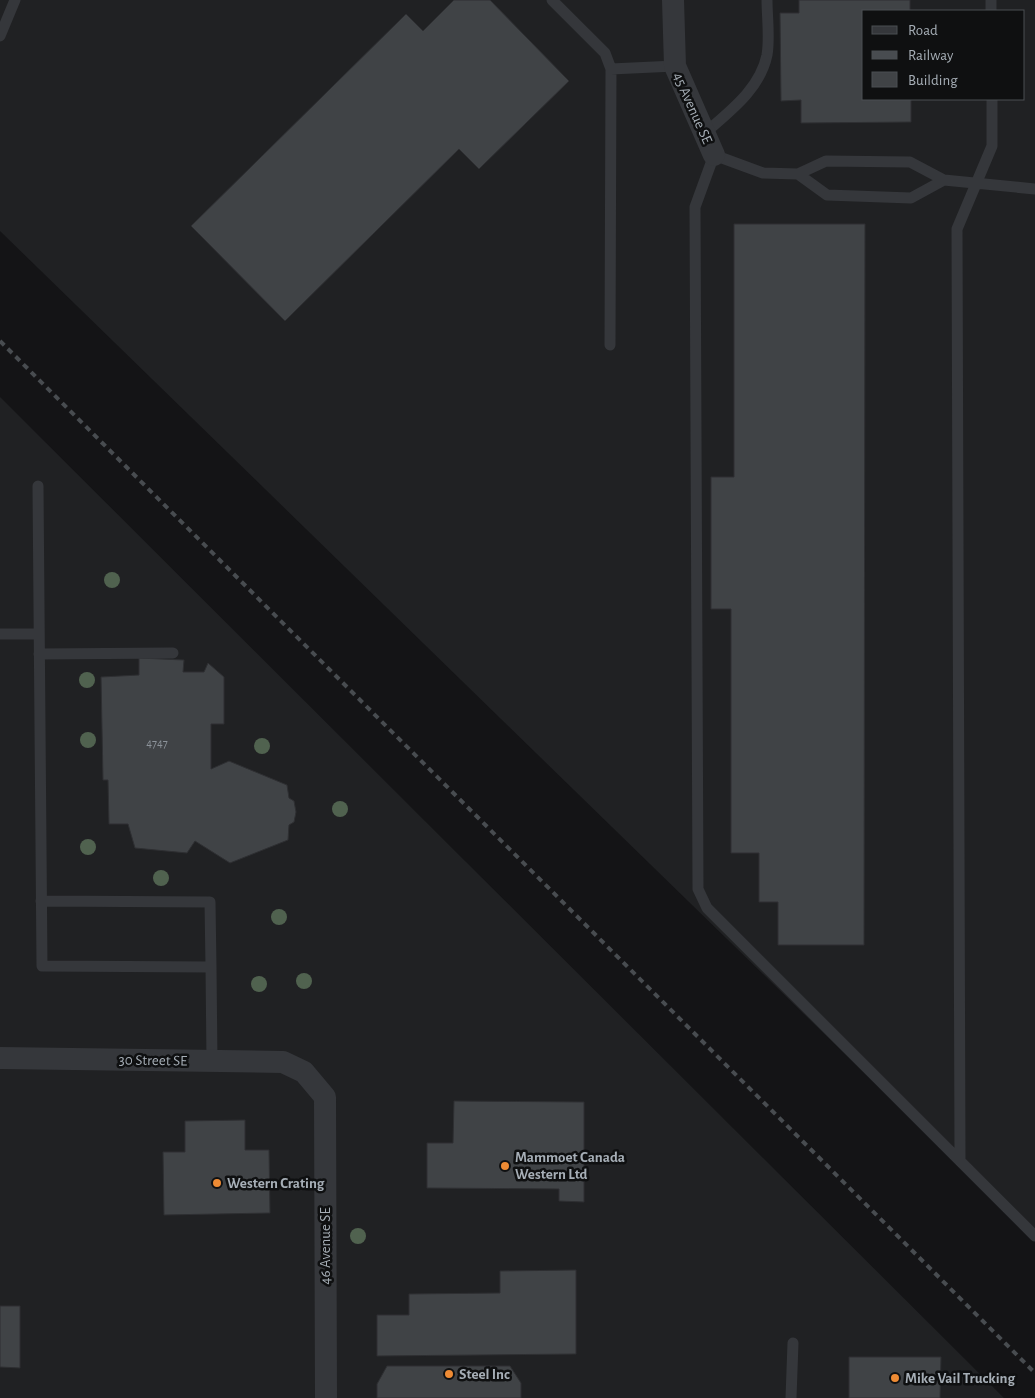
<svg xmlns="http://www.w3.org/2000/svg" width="1035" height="1398" viewBox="0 0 1035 1398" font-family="'Alegreya Sans',sans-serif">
  <rect width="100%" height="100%" fill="#141416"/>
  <path fill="#202123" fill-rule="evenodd" d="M 0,0 L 1035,0 L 1035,1239 L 0,231 ZM 864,11 L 1024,11 L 1024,99 L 864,99 Z
    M 0,397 L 465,861 L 1004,1398 L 0,1398 Z"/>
  <path fill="#404346" stroke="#2e2f32" d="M 454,0 L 490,0 L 569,81 L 479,169 L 459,149 L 285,321 L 191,226 L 406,14 L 423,31 Z
    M 799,0 L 910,0 L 910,11 L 864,11 L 864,99 L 911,99 L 911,122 L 801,123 L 801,100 L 781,101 L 780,13 L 799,13 Z
    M 734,224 L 865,224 L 864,945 L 778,945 L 778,902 L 759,902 L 759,853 L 731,853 L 731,609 L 711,609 L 711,477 L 734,477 Z
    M 139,658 L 184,660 L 183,672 L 204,672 L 208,663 L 224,677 L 224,724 L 211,724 L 211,769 L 229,761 L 287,785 L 289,798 L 294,801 L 296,812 L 294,822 L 289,825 L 288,840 L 230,863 L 195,841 L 187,853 L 135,848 L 128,824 L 109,824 L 108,780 L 103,780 L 101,677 L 139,675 Z
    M 454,1101 L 584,1102 L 584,1202 L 559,1201 L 559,1189 L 427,1188 L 427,1143 L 453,1143 Z
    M 245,1120 L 245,1150 L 269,1150 L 270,1213 L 164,1215 L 163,1152 L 185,1152 L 185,1121 Z
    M 576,1270 L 576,1354 L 377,1356 L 377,1315 L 409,1315 L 409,1294 L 500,1293 L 500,1271 Z
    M 0,1306 L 20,1306 L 20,1368 L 0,1367 Z
    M 849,1357 L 941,1357 L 940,1398 L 849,1398 Z
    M 387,1366 L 510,1366 L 521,1383 L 521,1398 L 377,1398 L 377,1384 Z"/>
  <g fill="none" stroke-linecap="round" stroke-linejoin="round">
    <path stroke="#35373b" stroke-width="11" d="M 552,0 L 605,53 L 611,69 L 610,345
      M 991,0 L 991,11
      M 0,36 L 15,0
      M 611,69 L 675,66
      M 705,133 C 730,111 760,89 767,55 C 770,38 767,17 767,0
      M 798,174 L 827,195 L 911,198 L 944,180 L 910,162 L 826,161 L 798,174 L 763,173 L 714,155 L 695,207 L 698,889 L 707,908 L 1035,1236
      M 944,180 L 1035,189
      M 38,486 L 42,966 L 211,967 L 212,1061
      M 0,634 L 39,634
      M 39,654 L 173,653
      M 41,901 L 210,902 L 211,967
      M 960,1161 L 957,229 L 992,146 L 992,99
      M 791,1398 L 793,1343"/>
    <path stroke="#35373b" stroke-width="22" d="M 673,0 L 675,66 L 714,155
      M 0,1058 L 283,1062 L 304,1072 L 325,1097 L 326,1398"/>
    <path stroke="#484c50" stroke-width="4" stroke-dasharray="6 5" stroke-linecap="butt" d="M 0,341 L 1035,1373"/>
  </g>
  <g fill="#50624f">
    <circle cx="112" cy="580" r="8"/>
    <circle cx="87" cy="680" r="8"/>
    <circle cx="88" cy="740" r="8"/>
    <circle cx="262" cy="746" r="8"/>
    <circle cx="340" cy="809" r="8"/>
    <circle cx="88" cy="847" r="8"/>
    <circle cx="161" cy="878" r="8"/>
    <circle cx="279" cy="917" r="8"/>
    <circle cx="304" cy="981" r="8"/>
    <circle cx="259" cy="984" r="8"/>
    <circle cx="358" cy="1236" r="8"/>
  </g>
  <g fill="#ee8b34" stroke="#0f1011" stroke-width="2">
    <circle cx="505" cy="1166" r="5"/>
    <circle cx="217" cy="1183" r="5"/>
    <circle cx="449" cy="1374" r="5"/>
    <circle cx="895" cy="1378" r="5"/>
  </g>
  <g text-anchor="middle" stroke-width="5" stroke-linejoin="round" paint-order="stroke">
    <g font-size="12" fill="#8c939a">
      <text x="157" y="747">4747</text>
    </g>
    <g font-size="15" fill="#a6aeb6" stroke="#0f1011">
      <text transform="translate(693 108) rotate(66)" y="5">45 Avenue SE</text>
      <text transform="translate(153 1060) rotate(1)" y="5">30 Street SE</text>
      <text transform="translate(325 1246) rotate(-90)" y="5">46 Avenue SE</text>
    </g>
    <g font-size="15" font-weight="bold" fill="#a6aeb6" stroke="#0f1011" text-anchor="start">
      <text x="515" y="1162">Mammoet Canada<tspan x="515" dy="17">Western Ltd</tspan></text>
      <text x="227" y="1188">Western Crating</text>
      <text x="459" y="1379">Steel Inc</text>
      <text x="905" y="1383">Mike Vail Trucking</text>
    </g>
  </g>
  <rect x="862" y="10" width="162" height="90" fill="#0f1011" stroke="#4b4f53"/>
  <rect x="872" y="26" width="25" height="8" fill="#35373b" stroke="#4b4f53"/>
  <text x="908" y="35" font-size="15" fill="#a6aeb6">Road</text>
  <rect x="872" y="51" width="25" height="8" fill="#484c50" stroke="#4b4f53"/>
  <text x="908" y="60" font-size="15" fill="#a6aeb6">Railway</text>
  <rect x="872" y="72" width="25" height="15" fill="#404346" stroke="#4b4f53"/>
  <text x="908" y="85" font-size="15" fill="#a6aeb6">Building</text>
</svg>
